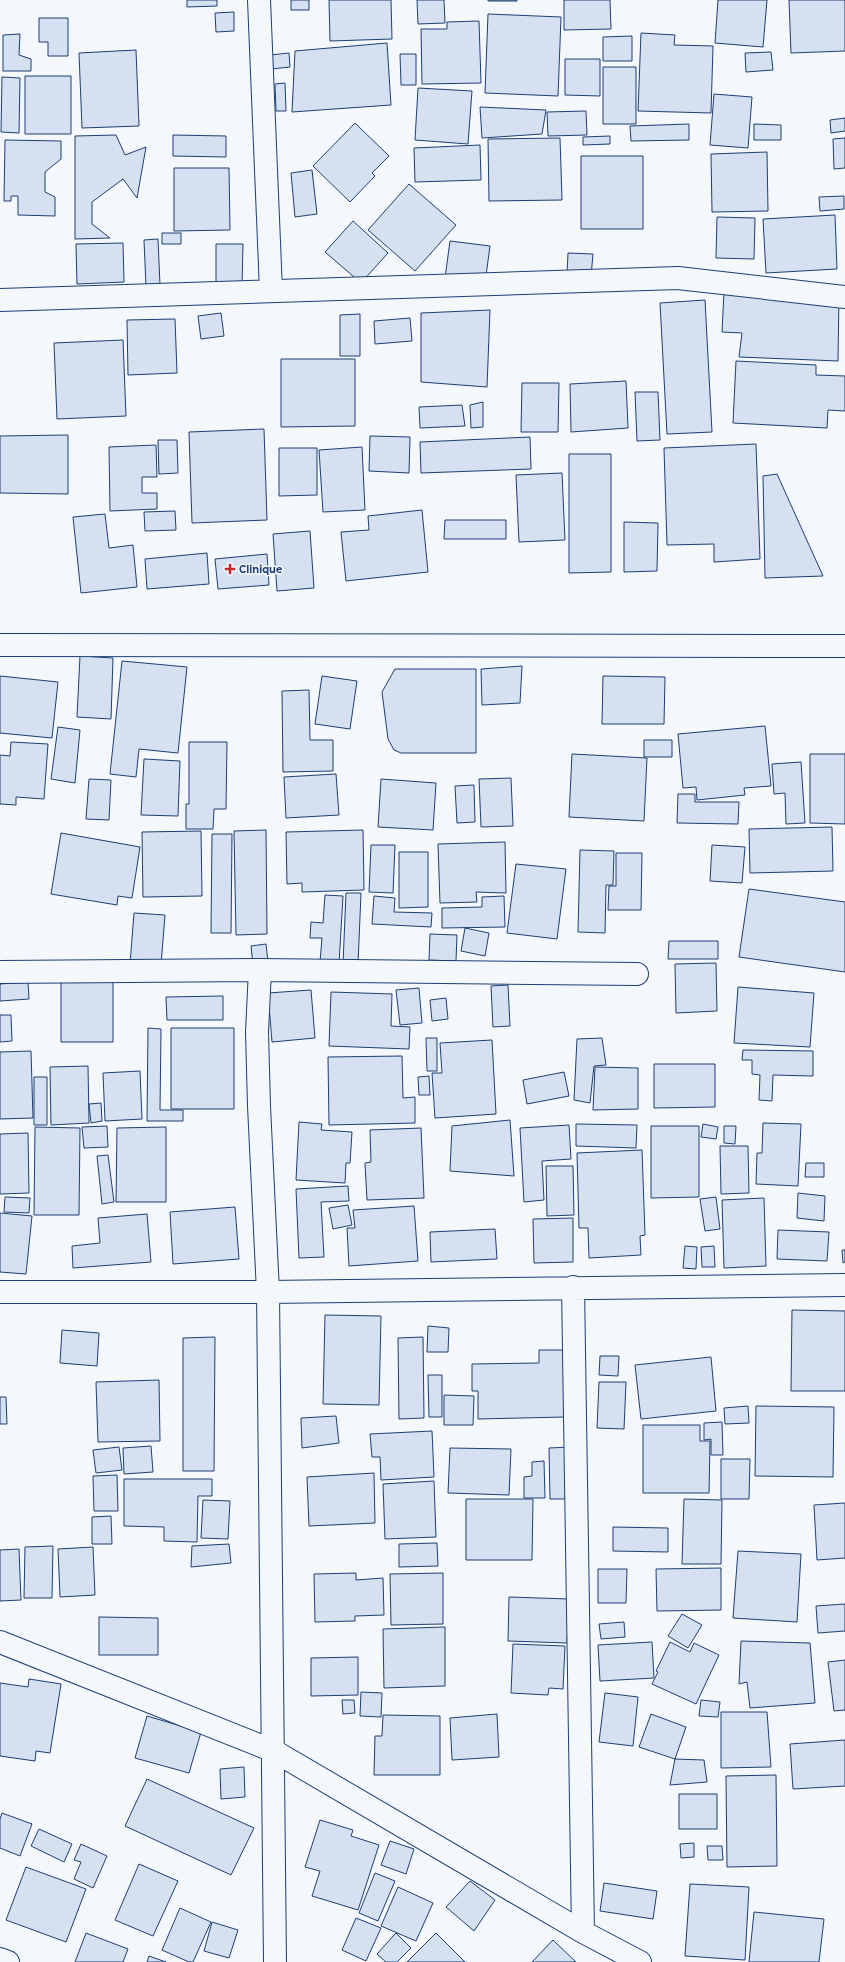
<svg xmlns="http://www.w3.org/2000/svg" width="845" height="1962" viewBox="0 0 845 1962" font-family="Montserrat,sans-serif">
  <rect width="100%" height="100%" fill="#f4f7fb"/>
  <path fill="#d5e0f0" stroke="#1d3f73" d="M 187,0 L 217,0 L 217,6 L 187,7 Z
    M 291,0 L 309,0 L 309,10 L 291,10 Z
    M 329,0 L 391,0 L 392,39 L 330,41 Z
    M 417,0 L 444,0 L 445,23 L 418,24 Z
    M 488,0 L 517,0 L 517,1 L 488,1 Z
    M 564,0 L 610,0 L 611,29 L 564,30 Z
    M 718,0 L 767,0 L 763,47 L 715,43 Z
    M 789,0 L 845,0 L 845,51 L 791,53 Z
    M 234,12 L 234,31 L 216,32 L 215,13 Z
    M 488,14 L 561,17 L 558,96 L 485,93 Z
    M 39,18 L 68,18 L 68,56 L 48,56 L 48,42 L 39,42 Z
    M 479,21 L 481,83 L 422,84 L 421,29 L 447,29 L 447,22 Z
    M 641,33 L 675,35 L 674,45 L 713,46 L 711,113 L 638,111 Z
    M 20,34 L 19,55 L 31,59 L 31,71 L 3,71 L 3,35 Z
    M 632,36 L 632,61 L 603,61 L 603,37 Z
    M 387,43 L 391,105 L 292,112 L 295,51 Z
    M 136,50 L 139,126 L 82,128 L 79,53 Z
    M 771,52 L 773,70 L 746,72 L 745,53 Z
    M 289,53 L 290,67 L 271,69 L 270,55 Z
    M 400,54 L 416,54 L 416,85 L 401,85 Z
    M 565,59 L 600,59 L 600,96 L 565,95 Z
    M 603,67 L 636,67 L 636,124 L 603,124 Z
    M 25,76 L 71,76 L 71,134 L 25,134 Z
    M 2,77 L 20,78 L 19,133 L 1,132 Z
    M 285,83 L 286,111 L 276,111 L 275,84 Z
    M 418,88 L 472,91 L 468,144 L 415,140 Z
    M 714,94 L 752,97 L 748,148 L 710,145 Z
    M 480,107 L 546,110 L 542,134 L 482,138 Z
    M 586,111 L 587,135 L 548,136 L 547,112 Z
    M 845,118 L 845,131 L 831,133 L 830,120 Z
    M 355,123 L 389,156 L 372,173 L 375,176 L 350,202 L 313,166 Z
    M 689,124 L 689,140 L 631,141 L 630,126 Z
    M 754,124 L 781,125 L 781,140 L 754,140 Z
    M 116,135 L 125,155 L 146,147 L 137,198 L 123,179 L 92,202 L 92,224 L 110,238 L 75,239 L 75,136 Z
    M 173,135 L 226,136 L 226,157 L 173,156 Z
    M 610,136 L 610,144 L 583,145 L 583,137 Z
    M 560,138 L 562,200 L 489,201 L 488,139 Z
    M 845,138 L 845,168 L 834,169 L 833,139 Z
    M 5,140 L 61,141 L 61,159 L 45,172 L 45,192 L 55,197 L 55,216 L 18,215 L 18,196 L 11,196 L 11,201 L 4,201 Z
    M 480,145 L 481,180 L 415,182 L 414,148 Z
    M 767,152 L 768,211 L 712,212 L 711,154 Z
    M 581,156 L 643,156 L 643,229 L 581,229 Z
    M 174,168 L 229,168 L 230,230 L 174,231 Z
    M 312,170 L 317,214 L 295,217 L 291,173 Z
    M 409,184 L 456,225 L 415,271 L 368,230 Z
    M 844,196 L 844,209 L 820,211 L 819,197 Z
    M 835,215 L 837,269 L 766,273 L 763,219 Z
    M 717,217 L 755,218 L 754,259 L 716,258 Z
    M 353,221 L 388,253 L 361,283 L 325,252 Z
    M 162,233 L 181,233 L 181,244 L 162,244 Z
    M 158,239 L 160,285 L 146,286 L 144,240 Z
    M 450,241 L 490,246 L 485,283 L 445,278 Z
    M 123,243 L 124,282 L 77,284 L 76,244 Z
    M 216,244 L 243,244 L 242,287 L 216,287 Z
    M 568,253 L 593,254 L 591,277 L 567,275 Z
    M 724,292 L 839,296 L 838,361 L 739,357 L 742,333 L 722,332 Z
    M 705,300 L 712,432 L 667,434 L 660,303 Z
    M 490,310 L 487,387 L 421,382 L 421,313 Z
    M 221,313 L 224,336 L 201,339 L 198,316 Z
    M 360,314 L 360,356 L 340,356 L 340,315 Z
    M 410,318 L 412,341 L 375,344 L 374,321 Z
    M 175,319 L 177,373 L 128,375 L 127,320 Z
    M 123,340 L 126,416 L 57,419 L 54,343 Z
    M 281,359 L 355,359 L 355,426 L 281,427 Z
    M 736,361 L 816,365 L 816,375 L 845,376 L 845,411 L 828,410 L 827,428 L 733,423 Z
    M 626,381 L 628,428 L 571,432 L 570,384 Z
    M 522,383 L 559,383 L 558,432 L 521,432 Z
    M 635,392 L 658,392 L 660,440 L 637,441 Z
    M 483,402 L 483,427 L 471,428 L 470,405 Z
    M 462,405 L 465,426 L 420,428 L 419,407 Z
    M 264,429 L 267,520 L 192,523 L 189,432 Z
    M 68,435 L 68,494 L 0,493 L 0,436 Z
    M 370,436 L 410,437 L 409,473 L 369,471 Z
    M 530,437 L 531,469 L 421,473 L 420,442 Z
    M 158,440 L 177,440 L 178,473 L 159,474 Z
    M 756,444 L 760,559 L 714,562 L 714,544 L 667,545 L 664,448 Z
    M 156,445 L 157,477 L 142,477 L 142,493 L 157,493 L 157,509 L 110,511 L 109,447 Z
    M 362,447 L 365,510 L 323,512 L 319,450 Z
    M 279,448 L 317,448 L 317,495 L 279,496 Z
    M 569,454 L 611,454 L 611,572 L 569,573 Z
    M 562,473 L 565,540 L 519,542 L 516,475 Z
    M 777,474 L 823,576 L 765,578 L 763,476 Z
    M 422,510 L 428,572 L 346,581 L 341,532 L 369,530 L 368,516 Z
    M 175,511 L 176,530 L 145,531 L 144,512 Z
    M 105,514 L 109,548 L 133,545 L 137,587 L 81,593 L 73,517 Z
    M 445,520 L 506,520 L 506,539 L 444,539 Z
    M 624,522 L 658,523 L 657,571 L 624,572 Z
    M 310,531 L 314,588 L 277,591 L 273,534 Z
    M 207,553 L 209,584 L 147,589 L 145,559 Z
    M 267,554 L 269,585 L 218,589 L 215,559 Z
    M 80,656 L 113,658 L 111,719 L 77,717 Z
    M 122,661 L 187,667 L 178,753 L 139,749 L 136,777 L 110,774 Z
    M 522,666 L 520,703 L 482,705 L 481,669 Z
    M 395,669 L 476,669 L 476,753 L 401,753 L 394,750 L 388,739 L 382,692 Z
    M 0,676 L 58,682 L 52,738 L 0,733 Z
    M 322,676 L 357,681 L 350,729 L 315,724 Z
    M 603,676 L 665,677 L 664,724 L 602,724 Z
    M 309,690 L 310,740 L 333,740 L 333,771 L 283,772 L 282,691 Z
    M 765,726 L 771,786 L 744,788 L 745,795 L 697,800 L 696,787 L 683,788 L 678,734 Z
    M 58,727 L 80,730 L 75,783 L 51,779 Z
    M 644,740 L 672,740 L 672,757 L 644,757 Z
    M 11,742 L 48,744 L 44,799 L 16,797 L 16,805 L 0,804 L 0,755 L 10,756 Z
    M 189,742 L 227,742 L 226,809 L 214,809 L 213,829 L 186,829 L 186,804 L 189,804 Z
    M 572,754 L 647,758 L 644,821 L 569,817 Z
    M 810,754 L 845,754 L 845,824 L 810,823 Z
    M 144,759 L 180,761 L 178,816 L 141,815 Z
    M 801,762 L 805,823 L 786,824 L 785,793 L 774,794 L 772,764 Z
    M 336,774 L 339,815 L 286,818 L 284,777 Z
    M 511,778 L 513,826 L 481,827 L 479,779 Z
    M 89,779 L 111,780 L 109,820 L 86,819 Z
    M 381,779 L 436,783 L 433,830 L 378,827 Z
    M 474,785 L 475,822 L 457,823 L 455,786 Z
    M 678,794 L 695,794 L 695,802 L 739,802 L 738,824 L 677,823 Z
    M 832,827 L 833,871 L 750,873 L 749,829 Z
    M 266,830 L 267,934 L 236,935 L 234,831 Z
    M 363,830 L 364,890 L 302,892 L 302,883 L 287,884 L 286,832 Z
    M 201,831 L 202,896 L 143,897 L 142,832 Z
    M 61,833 L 140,847 L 132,898 L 118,896 L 117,905 L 51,894 Z
    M 212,834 L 232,834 L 231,933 L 211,933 Z
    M 505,842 L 506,893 L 476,892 L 477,902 L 440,903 L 438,844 Z
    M 371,845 L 395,845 L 393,893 L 369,892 Z
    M 712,845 L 745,847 L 742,883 L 710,881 Z
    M 580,850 L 614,851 L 613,885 L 606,885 L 605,933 L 578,932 Z
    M 399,852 L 428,852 L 428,907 L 399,908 Z
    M 616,853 L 642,853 L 641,910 L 608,910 L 609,886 L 616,886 Z
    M 516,864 L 566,869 L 557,939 L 507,933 Z
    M 749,889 L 845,902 L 845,972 L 739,957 Z
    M 346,893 L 361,893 L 358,964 L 343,964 Z
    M 325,895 L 343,896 L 339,964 L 320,962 L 322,938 L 310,938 L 311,922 L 323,923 Z
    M 374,896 L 395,898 L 394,912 L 432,913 L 431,927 L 372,924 Z
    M 504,896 L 505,927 L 442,928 L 442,908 L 482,907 L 482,897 Z
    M 134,913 L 165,915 L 161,965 L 130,964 Z
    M 465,928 L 489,933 L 485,956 L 461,951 Z
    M 430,934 L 457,935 L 456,961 L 429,960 Z
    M 669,941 L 718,941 L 718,959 L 668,959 Z
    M 266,944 L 268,962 L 253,965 L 251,946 Z
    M 716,963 L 717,1011 L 676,1013 L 675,964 Z
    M 28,982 L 29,999 L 0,1001 L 0,984 Z
    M 61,982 L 113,982 L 113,1042 L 61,1042 Z
    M 508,985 L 510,1026 L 493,1027 L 491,986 Z
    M 738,987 L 814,993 L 810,1047 L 734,1043 Z
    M 419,988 L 422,1023 L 400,1025 L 396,990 Z
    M 311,990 L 315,1038 L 272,1042 L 268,993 Z
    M 331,992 L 392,994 L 391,1026 L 410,1027 L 409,1049 L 329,1046 Z
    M 223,996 L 223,1020 L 167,1020 L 166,997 Z
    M 446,998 L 448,1019 L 432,1021 L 430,1000 Z
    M 0,1015 L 11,1015 L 12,1041 L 0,1042 Z
    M 148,1028 L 161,1029 L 160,1110 L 183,1110 L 183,1121 L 147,1121 Z
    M 171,1028 L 234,1028 L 234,1109 L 171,1109 Z
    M 426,1038 L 437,1038 L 437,1071 L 427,1071 Z
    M 602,1038 L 606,1065 L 594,1066 L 590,1103 L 574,1100 L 577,1039 Z
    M 492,1040 L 496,1114 L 435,1118 L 432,1073 L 442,1073 L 440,1043 Z
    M 743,1050 L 813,1051 L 813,1076 L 773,1075 L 772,1101 L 759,1100 L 760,1075 L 752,1074 L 752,1060 L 742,1060 Z
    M 31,1051 L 33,1118 L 0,1119 L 0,1052 Z
    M 402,1056 L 403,1098 L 415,1097 L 415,1123 L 329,1125 L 328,1057 Z
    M 654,1064 L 715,1064 L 715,1107 L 654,1108 Z
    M 88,1066 L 89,1123 L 51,1125 L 50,1067 Z
    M 595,1067 L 638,1068 L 638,1109 L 593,1110 Z
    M 140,1071 L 142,1119 L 105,1121 L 103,1073 Z
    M 564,1072 L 569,1096 L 527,1104 L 523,1080 Z
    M 429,1076 L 430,1095 L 419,1095 L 418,1077 Z
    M 34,1077 L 47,1077 L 47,1125 L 34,1125 Z
    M 101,1103 L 102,1121 L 91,1123 L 89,1104 Z
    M 510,1120 L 514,1176 L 450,1171 L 452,1126 Z
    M 299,1122 L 322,1124 L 321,1130 L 352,1132 L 350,1163 L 346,1163 L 345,1183 L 296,1180 Z
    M 763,1123 L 801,1124 L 798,1186 L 756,1184 L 757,1153 L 762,1153 Z
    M 576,1124 L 637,1125 L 636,1148 L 576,1146 Z
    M 703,1124 L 718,1127 L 716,1139 L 701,1137 Z
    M 569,1125 L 571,1159 L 542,1161 L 544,1200 L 524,1202 L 520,1128 Z
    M 107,1126 L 108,1147 L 84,1148 L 82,1127 Z
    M 651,1126 L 699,1126 L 699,1197 L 651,1198 Z
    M 724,1126 L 736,1126 L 735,1144 L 724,1143 Z
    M 35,1127 L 80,1128 L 79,1215 L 34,1215 Z
    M 166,1127 L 166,1202 L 116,1202 L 117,1128 Z
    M 421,1128 L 424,1198 L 367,1200 L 365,1163 L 371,1162 L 370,1130 Z
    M 28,1133 L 29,1193 L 0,1194 L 0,1134 Z
    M 720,1146 L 748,1146 L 749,1193 L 721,1194 Z
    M 642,1150 L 645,1235 L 640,1236 L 641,1255 L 589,1258 L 588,1228 L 579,1228 L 577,1153 Z
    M 108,1155 L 114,1202 L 102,1204 L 97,1156 Z
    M 806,1163 L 824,1163 L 824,1177 L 805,1177 Z
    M 546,1166 L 573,1166 L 574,1215 L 547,1216 Z
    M 348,1186 L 349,1201 L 321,1202 L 324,1257 L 299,1258 L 296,1189 Z
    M 798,1193 L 825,1196 L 824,1221 L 797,1218 Z
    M 5,1197 L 30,1198 L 29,1213 L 4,1212 Z
    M 716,1197 L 720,1229 L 705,1231 L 700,1199 Z
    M 764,1198 L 766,1266 L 724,1268 L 722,1200 Z
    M 348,1205 L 352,1225 L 333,1229 L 329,1208 Z
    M 414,1206 L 418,1261 L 349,1266 L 347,1228 L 355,1228 L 353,1210 Z
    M 235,1207 L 239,1259 L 173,1264 L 170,1212 Z
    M 0,1213 L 32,1216 L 26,1274 L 0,1272 Z
    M 147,1214 L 151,1262 L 73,1268 L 72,1246 L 100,1243 L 98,1218 Z
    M 573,1218 L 573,1262 L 534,1263 L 533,1219 Z
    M 495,1229 L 497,1259 L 431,1262 L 430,1232 Z
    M 778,1230 L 829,1232 L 827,1261 L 777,1259 Z
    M 685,1246 L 697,1247 L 696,1269 L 683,1268 Z
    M 714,1246 L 715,1267 L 702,1267 L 701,1247 Z
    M 842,1250 L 845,1250 L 845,1262 L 843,1263 Z
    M 792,1310 L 845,1311 L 845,1391 L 791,1391 Z
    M 325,1315 L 381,1316 L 379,1405 L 323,1404 Z
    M 428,1326 L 449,1328 L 448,1352 L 427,1352 Z
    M 62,1330 L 99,1333 L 97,1366 L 60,1363 Z
    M 215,1337 L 214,1471 L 183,1471 L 183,1338 Z
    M 423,1337 L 424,1418 L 399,1419 L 398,1338 Z
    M 539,1350 L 564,1350 L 565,1417 L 478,1419 L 478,1391 L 472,1391 L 472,1364 L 539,1363 Z
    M 600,1356 L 619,1356 L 618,1376 L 599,1375 Z
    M 711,1357 L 716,1411 L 641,1419 L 635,1365 Z
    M 428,1375 L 442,1375 L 442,1417 L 429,1417 Z
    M 159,1380 L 160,1441 L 98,1442 L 96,1382 Z
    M 599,1382 L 626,1382 L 624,1429 L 597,1428 Z
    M 444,1395 L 474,1396 L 473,1425 L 444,1425 Z
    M 0,1397 L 6,1397 L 7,1424 L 0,1424 Z
    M 748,1406 L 749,1423 L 725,1424 L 724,1408 Z
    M 756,1406 L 834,1407 L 833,1477 L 755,1476 Z
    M 336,1416 L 339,1443 L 302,1448 L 301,1418 Z
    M 722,1422 L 723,1455 L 711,1455 L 711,1439 L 704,1440 L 704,1423 Z
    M 643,1425 L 700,1425 L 700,1441 L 710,1441 L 709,1493 L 643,1493 Z
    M 432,1431 L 434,1477 L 381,1480 L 380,1457 L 372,1457 L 370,1434 Z
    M 151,1446 L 153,1472 L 124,1474 L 123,1448 Z
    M 119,1447 L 122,1470 L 96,1473 L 93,1450 Z
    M 571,1447 L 572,1499 L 550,1499 L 549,1448 Z
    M 450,1448 L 511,1449 L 509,1495 L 448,1493 Z
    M 721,1459 L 750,1459 L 749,1499 L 721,1499 Z
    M 544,1461 L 545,1498 L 524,1498 L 524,1477 L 532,1476 L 532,1462 Z
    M 374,1473 L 375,1523 L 309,1526 L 307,1477 Z
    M 117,1475 L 118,1511 L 94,1511 L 93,1476 Z
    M 124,1479 L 212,1479 L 212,1496 L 198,1496 L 197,1542 L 164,1541 L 164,1527 L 124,1526 Z
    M 434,1481 L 436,1537 L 385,1539 L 383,1484 Z
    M 466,1499 L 533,1499 L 532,1560 L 466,1560 Z
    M 684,1499 L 722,1500 L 721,1564 L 682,1564 Z
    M 203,1500 L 230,1501 L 228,1539 L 201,1538 Z
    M 845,1503 L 845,1558 L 817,1560 L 814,1505 Z
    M 111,1516 L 112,1544 L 92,1544 L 92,1517 Z
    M 613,1527 L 668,1528 L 668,1552 L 613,1551 Z
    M 437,1543 L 438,1566 L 399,1567 L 399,1544 Z
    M 229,1544 L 231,1563 L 191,1567 L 192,1546 Z
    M 53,1546 L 52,1598 L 24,1598 L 25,1547 Z
    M 93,1547 L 95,1595 L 60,1597 L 58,1549 Z
    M 19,1549 L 21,1600 L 0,1601 L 0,1550 Z
    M 738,1551 L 801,1554 L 797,1622 L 733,1618 Z
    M 721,1568 L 721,1610 L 657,1611 L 656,1569 Z
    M 598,1569 L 627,1569 L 626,1603 L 598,1603 Z
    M 356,1573 L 356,1580 L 383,1578 L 384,1615 L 355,1616 L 355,1621 L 315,1622 L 314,1574 Z
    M 443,1573 L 443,1624 L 391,1625 L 390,1574 Z
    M 509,1597 L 569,1599 L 567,1643 L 508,1641 Z
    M 845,1604 L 845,1631 L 818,1633 L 816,1606 Z
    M 682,1614 L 702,1625 L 688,1648 L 668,1636 Z
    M 99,1617 L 158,1618 L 158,1655 L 99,1655 Z
    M 624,1622 L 625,1637 L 601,1639 L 599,1624 Z
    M 445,1627 L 445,1686 L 384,1688 L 383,1629 Z
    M 741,1641 L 810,1643 L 815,1703 L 750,1708 L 747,1682 L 739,1684 Z
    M 652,1642 L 654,1678 L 600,1681 L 598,1645 Z
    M 670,1642 L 690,1652 L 694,1643 L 719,1655 L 696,1704 L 652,1684 L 658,1672 L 656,1671 Z
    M 513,1644 L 565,1646 L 563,1689 L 549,1688 L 548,1695 L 511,1693 Z
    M 358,1657 L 358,1695 L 311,1696 L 311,1658 Z
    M 845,1660 L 845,1710 L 834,1711 L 828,1662 Z
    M 29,1679 L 61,1684 L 50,1753 L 36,1751 L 35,1761 L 0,1756 L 0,1683 L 28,1687 Z
    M 361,1692 L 382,1693 L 381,1717 L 360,1716 Z
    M 605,1693 L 638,1697 L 633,1746 L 599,1742 Z
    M 342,1700 L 354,1700 L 355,1713 L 343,1714 Z
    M 701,1700 L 720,1702 L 718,1717 L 699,1716 Z
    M 721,1712 L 767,1712 L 771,1767 L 721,1768 Z
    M 497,1714 L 499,1757 L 452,1760 L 450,1718 Z
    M 651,1714 L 686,1727 L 675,1759 L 639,1747 Z
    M 383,1715 L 440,1716 L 440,1775 L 374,1775 L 375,1736 L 382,1736 Z
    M 147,1716 L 201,1732 L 189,1773 L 135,1758 Z
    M 845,1740 L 845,1786 L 793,1789 L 790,1744 Z
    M 675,1759 L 704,1760 L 707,1782 L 670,1785 Z
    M 244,1767 L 245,1797 L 221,1799 L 220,1769 Z
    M 776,1775 L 777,1866 L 727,1867 L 726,1776 Z
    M 147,1779 L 254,1828 L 231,1875 L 125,1826 Z
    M 679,1794 L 717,1794 L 717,1829 L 679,1829 Z
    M 2,1813 L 32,1824 L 20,1856 L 0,1848 L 0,1819 Z
    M 320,1820 L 353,1830 L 351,1836 L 379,1845 L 358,1910 L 312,1896 L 320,1871 L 305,1867 Z
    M 39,1829 L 72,1844 L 64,1862 L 31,1846 Z
    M 390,1841 L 414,1849 L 406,1874 L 381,1865 Z
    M 694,1843 L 694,1857 L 681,1858 L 680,1844 Z
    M 81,1844 L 107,1856 L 93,1888 L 74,1879 L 81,1862 L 74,1860 Z
    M 707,1846 L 722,1846 L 723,1860 L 708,1860 Z
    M 139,1864 L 178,1881 L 153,1936 L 115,1920 Z
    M 26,1867 L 86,1889 L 66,1942 L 6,1920 Z
    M 375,1873 L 395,1881 L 378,1921 L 359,1913 Z
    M 470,1881 L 495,1900 L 474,1931 L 446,1907 Z
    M 604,1883 L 657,1891 L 653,1919 L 600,1911 Z
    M 690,1884 L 749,1887 L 745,1960 L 685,1956 Z
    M 398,1887 L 433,1903 L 416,1941 L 381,1926 Z
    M 180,1908 L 211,1922 L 193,1962 L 189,1962 L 162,1950 Z
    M 754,1912 L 824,1919 L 819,1962 L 749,1962 Z
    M 356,1918 L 381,1928 L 366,1961 L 342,1950 Z
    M 212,1922 L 238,1930 L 229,1958 L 204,1951 Z
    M 86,1933 L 128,1949 L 123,1962 L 75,1962 Z
    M 396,1933 L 411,1948 L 397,1962 L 386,1962 L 377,1954 Z
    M 436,1933 L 465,1962 L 407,1962 Z
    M 553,1940 L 576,1962 L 532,1962 Z
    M 149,1956 L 166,1962 L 147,1962 Z"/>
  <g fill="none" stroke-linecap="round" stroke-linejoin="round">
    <g stroke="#1d3f73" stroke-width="24">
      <path id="street" d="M 259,0 L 271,291
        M 0,300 L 678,278 L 845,297
        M 0,645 L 845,646
        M 260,970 L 257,1032 L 259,1106 L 268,1292 L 275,1962
        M 0,972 L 260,970 L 637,974
        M 573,1287 L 583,1932
        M 0,1292 L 268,1292 L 845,1285
        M 0,1642 L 274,1751 L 583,1932 L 640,1962
        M 0,1959 L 8,1962"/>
    </g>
    <use href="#street" stroke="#f4f7fb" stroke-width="22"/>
  </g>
  <path fill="#c62828" stroke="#f4f7fb" stroke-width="1.5" d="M228 563h4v4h4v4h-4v4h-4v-4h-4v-4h4z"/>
  <g text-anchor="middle" stroke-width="3" stroke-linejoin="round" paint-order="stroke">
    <g font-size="10" font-weight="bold" fill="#1d3f73" stroke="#f4f7fb" text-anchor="start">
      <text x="239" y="573">Clinique</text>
    </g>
  </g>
</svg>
